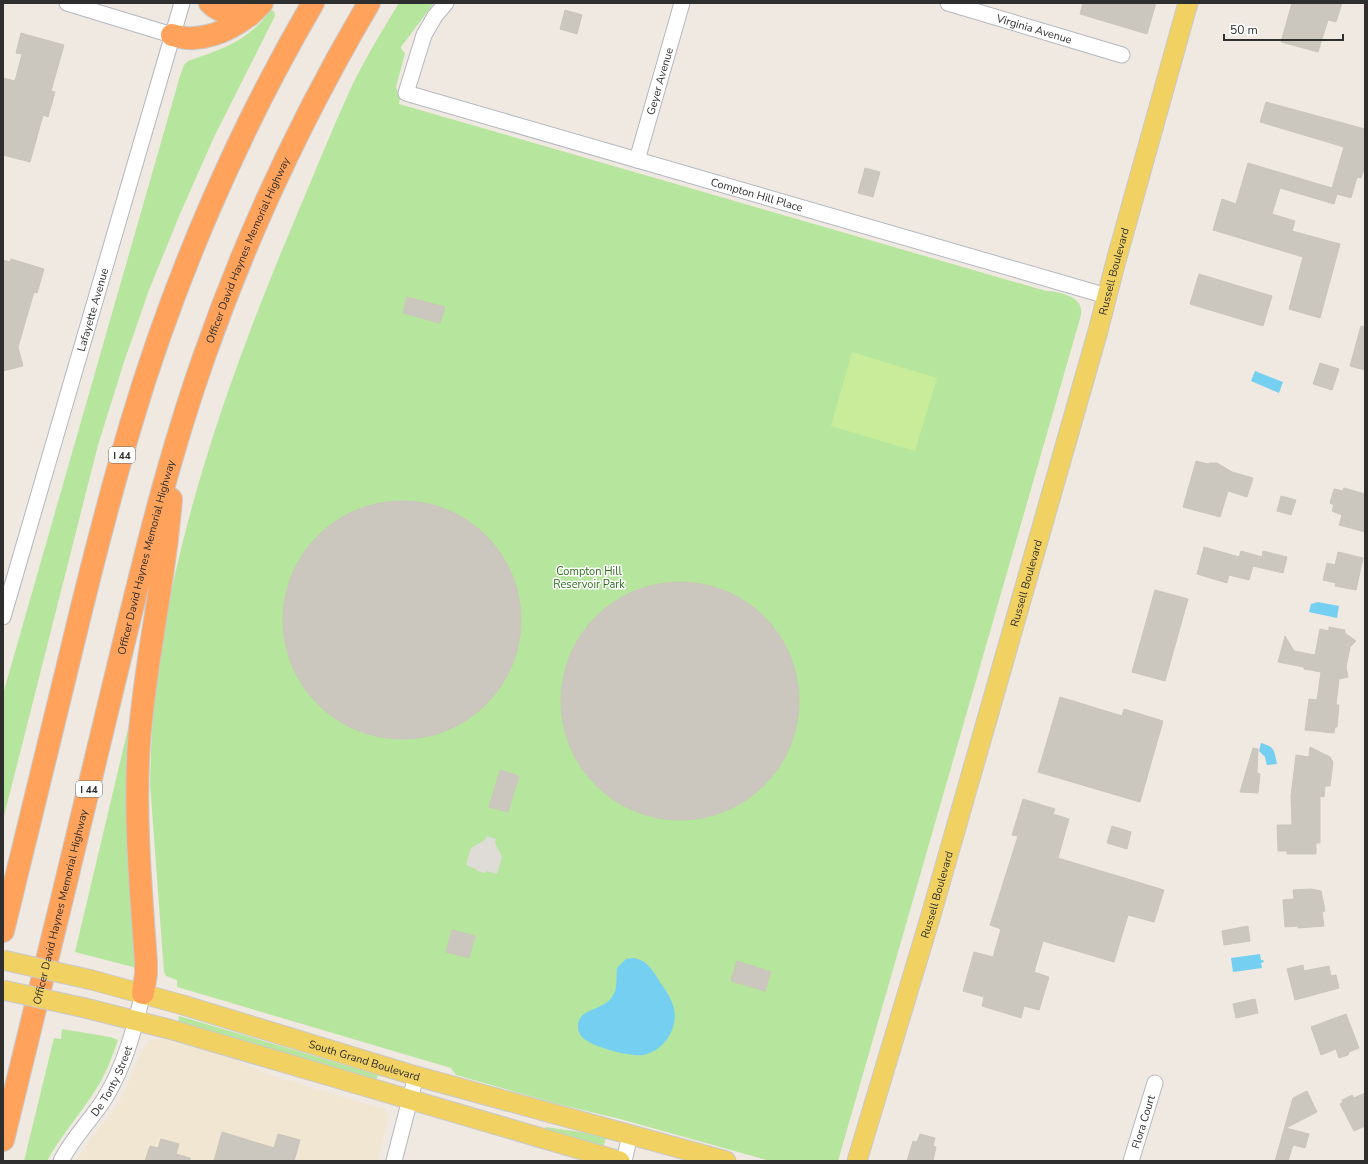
<svg xmlns="http://www.w3.org/2000/svg" width="1368" height="1164" viewBox="0 0 1368 1164" font-family="'Nunito Sans',sans-serif">
  <rect width="100%" height="100%" fill="#efe9e1"/>
  <path fill="#f0e6d1" d="M 158,1039 L 165,1039 L 228,1057 L 273,1076 L 384,1109 L 388,1115 L 388,1120 L 377,1161 L 76,1161 L 90,1140 L 114,1109 L 123,1095 L 142,1050 L 147,1043 L 152,1040 Z"/>
  <path fill="#b6e59e" d="M 399,3 L 434,3 L 401,47 L 402,50 L 405,53 L 396,87 L 400,99 L 399,104 L 1046,291 C 1056,291 1080,296 1081,309 C 1082,314 1080,318 1079,322 L 838,1161 L 770,1161 L 620,1119 L 558,1104 L 456,1075 L 451,1068 L 184,989 L 177,987 L 177,980 L 166,976 L 164,972 L 150,784 C 151,736 154,687 162,639 C 187,496 237,357 293,224 C 312,179 330,134 350,90 C 364,60 382,31 399,3 Z
    M 270,10 L 274,11 L 275,16 L 214,137 L 180,214 L 149,290 L 124,362 L 98,445 L 3,820 L 3,694 L 180,76 L 184,65 L 188,61 C 220,50 251,40 270,10 Z
    M 131,716 L 137,968 L 75,952 Z
    M 179,1016 L 378,1075 L 376,1081 L 178,1022 Z
    M 62,1029 L 110,1037 L 118,1040 C 113,1054 108,1068 101,1081 C 85,1109 62,1133 47,1161 L 24,1161 L 54,1038 L 61,1039 Z
    M 546,1127 L 586,1133 L 606,1138 L 603,1147 L 545,1131 Z"/>
  <path fill="#c9ec9a" d="M 852,352 L 937,378 L 915,451 L 831,426 Z"/>
  <path fill="#dfdcd8" d="M 487,836 L 496,839 L 495,843 L 502,857 L 497,874 L 487,871 L 486,873 L 481,872 L 476,870 L 476,869 L 466,865 L 471,848 L 485,840 Z"/>
  <path fill="#75cff0" d="M 1255,371 L 1283,382 L 1279,393 L 1251,381 Z
    M 1318,602 L 1339,606 L 1337,618 L 1309,612 L 1311,604 Z
    M 1261,743 C 1275,747 1274,750 1277,764 L 1267,765 L 1265,757 L 1259,751 Z
    M 1260,954 L 1261,960 L 1263,960 L 1264,962 L 1261,963 L 1262,968 L 1233,972 L 1231,958 Z
    M 632,958 C 648,959 654,973 662,985 C 667,992 672,1000 674,1009 C 678,1029 664,1051 643,1055 C 630,1057 593,1047 583,1038 C 580,1035 578,1032 578,1027 C 577,1008 603,1011 612,997 C 618,989 616,978 617,968 L 626,959 Z"/>
  <path fill="#cbc7bf" stroke="#cbc5ba" d="M 1083,3 L 1156,3 L 1147,34 L 1080,14 Z
    M 1292,3 L 1342,3 L 1336,22 L 1328,20 L 1318,52 L 1281,42 Z
    M 565,10 L 582,15 L 577,34 L 560,29 Z
    M 21,33 L 64,45 L 51,91 L 55,92 L 48,117 L 43,115 L 30,162 L 3,155 L 3,78 L 15,81 L 22,54 L 16,53 Z
    M 1266,102 L 1365,129 L 1365,166 L 1361,178 L 1357,177 L 1351,198 L 1337,194 L 1334,204 L 1280,188 L 1272,214 L 1295,221 L 1292,231 L 1340,244 L 1320,318 L 1289,309 L 1303,257 L 1213,230 L 1222,199 L 1236,204 L 1248,163 L 1332,188 L 1344,147 L 1260,122 Z
    M 865,168 L 880,172 L 873,197 L 858,193 Z
    M 11,259 L 44,269 L 37,293 L 34,292 L 18,347 L 23,366 L 3,371 L 3,260 L 10,262 Z
    M 1199,274 L 1272,296 L 1263,326 L 1190,304 Z
    M 407,297 L 445,307 L 440,323 L 403,313 Z
    M 1361,326 L 1365,327 L 1365,370 L 1350,366 Z
    M 1320,363 L 1339,369 L 1332,390 L 1313,384 Z
    M 1196,461 L 1208,464 L 1210,463 L 1217,463 L 1232,472 L 1253,478 L 1247,497 L 1228,491 L 1220,517 L 1183,507 Z
    M 1344,488 L 1365,494 L 1365,532 L 1339,525 L 1342,515 L 1332,511 L 1334,505 L 1330,503 L 1334,489 L 1343,491 Z
    M 1281,496 L 1296,500 L 1291,515 L 1277,511 Z
    M283 620a119 119 0 1 1 238 0a119 119 0 1 1-238 0Z
    M 1204,547 L 1239,557 L 1241,551 L 1262,557 L 1263,551 L 1287,557 L 1283,573 L 1253,566 L 1249,580 L 1229,575 L 1227,583 L 1197,574 Z
    M 1338,552 L 1363,558 L 1356,590 L 1335,586 L 1336,583 L 1323,580 L 1327,563 L 1335,565 Z
    M561 701a119 119 0 1 1 238 0a119 119 0 1 1-238 0Z
    M 1155,590 L 1188,599 L 1165,681 L 1132,672 Z
    M 1329,627 L 1345,630 L 1345,633 L 1356,641 L 1350,647 L 1346,667 L 1348,677 L 1339,679 L 1336,705 L 1339,705 L 1337,727 L 1335,727 L 1334,733 L 1305,730 L 1309,699 L 1317,700 L 1321,672 L 1304,669 L 1304,667 L 1278,662 L 1285,636 L 1294,651 L 1315,655 L 1320,629 L 1329,631 Z
    M 1060,697 L 1122,716 L 1124,709 L 1163,721 L 1140,802 L 1038,772 Z
    M 1310,747 L 1330,757 L 1333,762 L 1330,786 L 1325,786 L 1324,797 L 1320,796 L 1320,843 L 1316,843 L 1316,854 L 1287,854 L 1287,851 L 1278,851 L 1277,825 L 1292,825 L 1291,796 L 1296,755 L 1309,757 Z
    M 1253,748 L 1258,749 L 1257,773 L 1260,774 L 1258,793 L 1240,792 Z
    M 500,770 L 519,776 L 508,812 L 489,807 Z
    M 1023,799 L 1055,809 L 1053,814 L 1069,819 L 1058,858 L 1164,890 L 1154,922 L 1128,915 L 1114,962 L 1043,941 L 1034,972 L 1049,977 L 1039,1010 L 1024,1006 L 1021,1018 L 982,1006 L 984,997 L 963,991 L 974,952 L 993,957 L 1001,929 L 990,925 L 1018,836 L 1012,835 Z
    M 1112,826 L 1131,832 L 1127,849 L 1107,843 Z
    M 1311,889 L 1321,891 L 1325,911 L 1322,912 L 1324,926 L 1298,928 L 1298,926 L 1285,927 L 1283,900 L 1294,899 L 1293,890 Z
    M 1248,926 L 1250,941 L 1224,945 L 1222,931 Z
    M 452,930 L 475,936 L 469,958 L 446,952 Z
    M 737,961 L 771,972 L 765,991 L 731,981 Z
    M 1303,965 L 1304,971 L 1329,966 L 1331,976 L 1336,975 L 1339,988 L 1295,1000 L 1287,969 Z
    M 1255,999 L 1258,1013 L 1236,1018 L 1233,1004 Z
    M 1346,1014 L 1359,1048 L 1349,1052 L 1348,1055 L 1339,1058 L 1336,1049 L 1321,1055 L 1311,1027 Z
    M 1307,1091 L 1317,1112 L 1286,1128 L 1309,1134 L 1305,1148 L 1293,1145 L 1288,1161 L 1275,1161 L 1293,1098 Z
    M 1365,1093 L 1365,1126 L 1354,1131 L 1340,1104 L 1343,1102 L 1342,1100 L 1352,1095 L 1354,1098 Z
    M 222,1132 L 274,1148 L 278,1134 L 300,1140 L 294,1161 L 214,1161 Z
    M 920,1134 L 935,1138 L 933,1146 L 936,1147 L 933,1161 L 907,1161 L 913,1141 L 917,1142 Z
    M 161,1139 L 179,1144 L 176,1154 L 190,1158 L 190,1161 L 145,1161 L 150,1146 L 158,1148 Z"/>
  <g fill="none" stroke-linecap="round" stroke-linejoin="round">
    <g stroke="#b4b7c1" stroke-width="17">
      <g id="minor">
        <path d="M 67,3 L 172,35"/>
        <path id="s1" d="M 446,3 L 435,16 L 424,35 L 406,93 L 1107,296"/>
        <path id="s2" d="M 948,3 L 1122,55"/>
        <path id="s3" d="M 637,160 L 682,3"/>
        <path id="s4" d="M 3,617 L 182,3"/>
        <path id="s5" d="M 61,1161 C 73,1137 92,1119 105,1098 C 125,1065 134,1030 143,993"/>
        <path d="M 394,1161 L 416,1076"/>
        <path d="M 624,1161 L 630,1135"/>
        <path id="s6" d="M 1131,1161 L 1155,1083"/>
      </g>
    </g>
    <g stroke="#c9c9c9" stroke-width="21">
      <g id="major">
        <path id="s7" d="M 92,980 L 183,1005 L 416,1076 L 726,1161"/>
        <path d="M 85,1008 L 169,1029 L 620,1161"/>
        <path id="s8" d="M 857,1161 L 931,915 L 998,681 L 1098,331 L 1116,261 L 1188,3"/>
      </g>
    </g>
    <g stroke="#c9c9c9" stroke-width="24">
      <g id="highway">
        <path d="M 210,3 C 220,13 236,16 250,15"/>
        <path d="M 172,35 C 179,37 187,39 194,38 C 219,37 246,21 262,3"/>
        <path d="M 3,931 C 26,837 49,742 72,648 C 90,573 109,498 131,424 C 174,279 237,133 313,3"/>
        <path d="M 143,993 L 146,974 L 146,963 C 141,890 134,816 139,743 C 143,686 154,630 162,575 C 166,550 169,524 171,499"/>
        <path id="s9" d="M 3,1140 C 38,997 73,855 107,712 C 136,593 163,473 204,357 C 247,234 303,115 369,3"/>
      </g>
    </g>
    <use href="#minor" stroke="#fff" stroke-width="15"/>
    <use href="#major" stroke="#f2d163" stroke-width="19"/>
    <use href="#highway" stroke="#ffa35c" stroke-width="22"/>
    <g stroke="#c9c9c9" stroke-width="21" stroke-linecap="butt">
      <path id="major-bridge" d="M 3,960 L 92,980
        M 3,990 L 85,1008"/>
    </g>
    <use href="#major-bridge" stroke="#f2d163" stroke-width="19"/>
  </g>
  <g text-anchor="middle" stroke-width="3" stroke-linejoin="round" paint-order="stroke">
    <g fill="#fff" stroke="#6d6d6d" stroke-width="1">
      <rect x="109" y="447" width="26" height="16" rx="3"/>
      <rect x="76" y="781" width="26" height="16" rx="3"/>
    </g>
    <g font-size="10" font-weight="bold" fill="#2e2e2e">
      <text x="122" y="459">I 44</text>
      <text x="89" y="793">I 44</text>
    </g>
    <g font-size="11" fill="#2e2e2e" stroke="#fff">
      <text dy="4" stroke="none"><textPath href="#s2" startOffset="90">Virginia Avenue</textPath></text>
      <text dy="4" stroke="none"><textPath href="#s3" startOffset="82">Geyer Avenue</textPath></text>
      <text dy="4" stroke="none"><textPath href="#s1" startOffset="465">Compton Hill Place</textPath></text>
      <text dy="4" stroke="none"><textPath href="#s9" startOffset="924">Officer David Haynes Memorial Highway</textPath></text>
      <text dy="4" stroke="none"><textPath href="#s8" startOffset="926">Russell Boulevard</textPath></text>
      <text dy="4" stroke="none"><textPath href="#s4" startOffset="320">Lafayette Avenue</textPath></text>
      <text dy="4" stroke="none"><textPath href="#s9" startOffset="600">Officer David Haynes Memorial Highway</textPath></text>
      <text dy="4" stroke="none"><textPath href="#s8" startOffset="602">Russell Boulevard</textPath></text>
      <text dy="4" stroke="none"><textPath href="#s8" startOffset="278">Russell Boulevard</textPath></text>
      <text dy="4" stroke="none"><textPath href="#s9" startOffset="240">Officer David Haynes Memorial Highway</textPath></text>
      <text dy="4" stroke="none"><textPath href="#s7" startOffset="284">South Grand Boulevard</textPath></text>
      <text dy="4" stroke="none"><textPath href="#s5" startOffset="95">De Tonty Street</textPath></text>
      <text dy="4" stroke="none"><textPath href="#s6" startOffset="41">Flora Court</textPath></text>
    </g>
    <g font-size="11" fill="#2c6e1b" stroke="#fff">
      <text x="589" y="575">Compton Hill<tspan x="589" dy="13">Reservoir Park</tspan></text>
    </g>
  </g>
  <rect width="1368" height="1164" fill="none" stroke="#2e2e2e" stroke-width="8"/>
  <path d="M1224 34v6h119v-6" fill="none" stroke="#2e2e2e" stroke-width="2"/>
  <text x="1230" y="34" font-size="12" fill="#2e2e2e" stroke="#ffffff" stroke-width="3" paint-order="stroke">50 m</text>
</svg>
